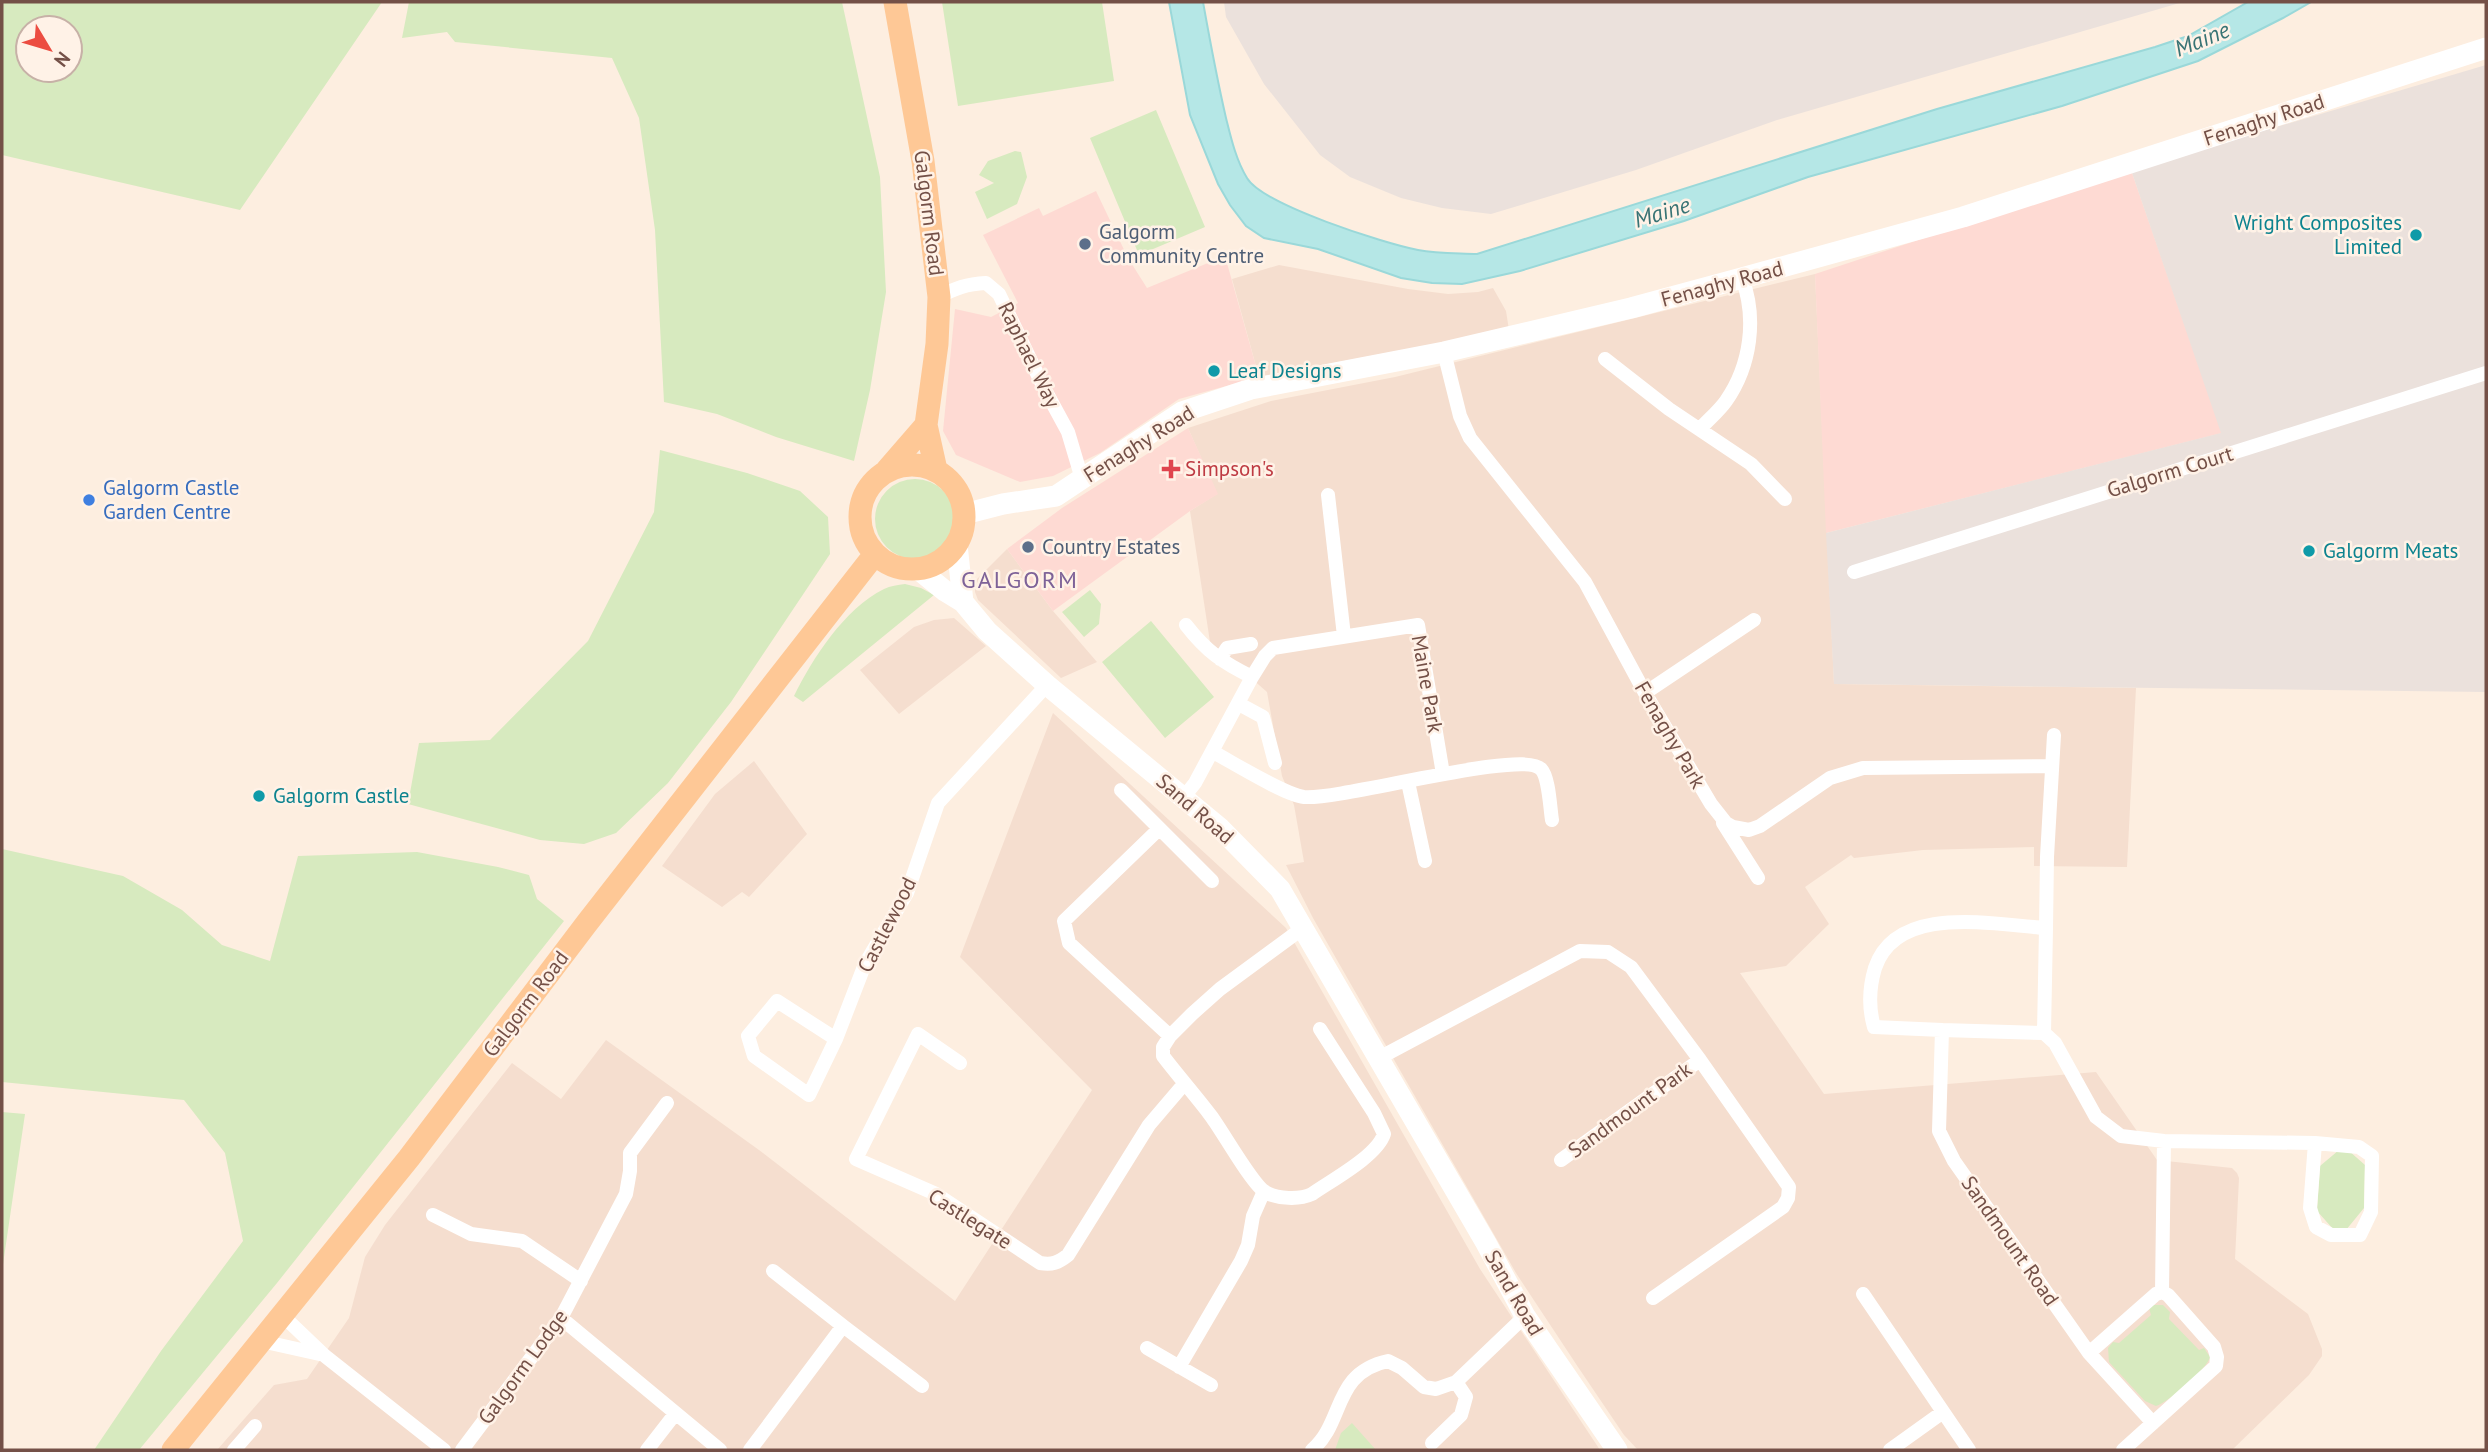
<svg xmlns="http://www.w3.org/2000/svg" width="2488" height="1452" viewBox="0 0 2488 1452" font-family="'PT Sans',sans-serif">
  <rect width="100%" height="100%" fill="#fdeee0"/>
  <path fill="#f5decf" d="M 1279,265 L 1408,289 L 1448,294 L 1478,292 L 1493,288 L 1506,311 L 1509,330 L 1259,377 L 1232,279 Z
    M 1815,274 L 1834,684 L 2136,688 L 2127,867 L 2034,866 L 2034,847 L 1923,850 L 1854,858 L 1851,855 L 1805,887 L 1829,924 L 1786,966 L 1740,973 L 1824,1094 L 2096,1072 L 2157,1160 L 2232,1168 L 2237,1173 L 2239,1178 L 2235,1259 L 2308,1314 L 2322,1349 L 2322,1356 L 2309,1375 L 2232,1450 L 1638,1450 L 1624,1435 L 1578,1367 L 1516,1273 L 1313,918 L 1286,865 L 1304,862 L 1294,805 L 1282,776 L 1267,692 L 1210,642 L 1190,511 L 1217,494 L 1188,428 L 1271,401 L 1395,377 Z
    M 1007,549 L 1053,611 L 1097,662 L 1061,678 L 978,600 L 975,592 L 975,581 Z
    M 954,618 L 986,646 L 899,714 L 860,670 L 914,627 L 934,620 Z
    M 1053,713 L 1286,928 L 1480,1269 L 1600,1450 L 217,1450 L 274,1385 L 307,1379 L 349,1318 L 365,1257 L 385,1225 L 512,1063 L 561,1099 L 606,1040 L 759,1150 L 955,1301 L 1092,1090 L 960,957 Z
    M 754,761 L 807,834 L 749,897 L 742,892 L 722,907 L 662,866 L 715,794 Z"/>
  <path fill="#fedad3" d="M 2131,170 L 2222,433 L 1826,533 L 1815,274 Z
    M 1096,191 L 1128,258 L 1147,288 L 1225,256 L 1259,377 L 1179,399 L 1100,453 L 1053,476 L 1020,482 L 956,455 L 943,431 L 955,309 L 991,317 L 1018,303 L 983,235 L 1039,208 L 1043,216 Z
    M 1188,428 L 1218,494 L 1190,511 L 1053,611 L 1007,549 L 1062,508 Z"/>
  <path fill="#ebe1dc" d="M 1224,2 L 2183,2 L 1777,120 L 1636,170 L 1491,214 L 1442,208 L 1401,198 L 1350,177 L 1320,155 L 1264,84 L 1226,17 Z
    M 2486,65 L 2486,692 L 1834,684 L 1826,533 L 2221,433 L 2131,170 Z"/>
  <path fill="#d7eabf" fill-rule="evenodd" d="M 2,2 L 382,2 L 240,210 L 2,155 ZM 28,28 L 70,28 L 70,70 L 28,70 Z
    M 409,2 L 842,2 L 880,177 L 886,292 L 870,390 L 854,461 L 776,437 L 717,414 L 664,402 L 655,230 L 639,118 L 612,58 L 455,42 L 447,32 L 402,38 Z
    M 942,2 L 1102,2 L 1114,81 L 958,106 Z
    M 1156,110 L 1205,227 L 1139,255 L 1090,138 Z
    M 1015,151 L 1021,152 L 1027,177 L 1017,204 L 987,219 L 975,192 L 994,183 L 979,175 L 988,161 Z
    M 660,450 L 747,473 L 800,491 L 828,517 L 830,554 L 802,596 L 731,702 L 668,783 L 616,833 L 584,844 L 540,840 L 408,804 L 419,743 L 490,740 L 588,641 L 654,512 Z
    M875 519a40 40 0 1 1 80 0a40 40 0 1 1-80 0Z
    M 905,584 L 921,588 L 934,595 L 803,702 L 794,696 C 813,658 844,609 884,589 C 890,586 898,585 905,584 Z
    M 1090,590 L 1101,604 L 1099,624 L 1084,637 L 1062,612 Z
    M 1151,621 L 1214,697 L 1165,738 L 1102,662 Z
    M 2,849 L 123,876 L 182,910 L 222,945 L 270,961 L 298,856 L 417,852 L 498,867 L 529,875 L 537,899 L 564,921 L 277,1283 L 139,1450 L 94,1450 L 161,1351 L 243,1241 L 225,1153 L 184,1100 L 2,1082 Z
    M 2,1112 L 25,1114 L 2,1271 Z
    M 2339,1150 L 2348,1150 L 2365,1165 L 2364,1208 L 2346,1230 L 2334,1230 L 2317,1211 L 2320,1166 Z
    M 2153,1305 L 2163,1305 L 2170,1312 L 2169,1319 L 2199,1350 L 2204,1348 L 2210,1357 C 2207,1369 2169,1402 2156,1406 L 2145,1401 L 2109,1362 L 2108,1348 L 2113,1342 L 2119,1343 L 2151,1315 L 2149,1308 Z
    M 1352,1423 L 1376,1450 L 1335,1450 L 1341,1433 Z"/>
  <path fill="#b5e7e6" stroke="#9ad8d9" stroke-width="2" d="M 1169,2 L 1203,2 C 1210,41 1217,79 1226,118 C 1231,138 1236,160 1247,178 C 1263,205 1386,244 1418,250 C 1438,254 1458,253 1477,254 L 1937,109 L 2155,47 L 2188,36 L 2248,2 L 2311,2 L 2283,18 L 2198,61 L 2062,106 L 1808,177 L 1684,221 L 1520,271 L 1462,284 L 1432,283 L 1401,278 L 1318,249 L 1264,238 L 1246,226 L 1230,205 L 1218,184 L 1190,115 Z"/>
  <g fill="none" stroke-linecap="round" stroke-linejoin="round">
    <path stroke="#fff" stroke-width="14" d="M 939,297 C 955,288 967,284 986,283 L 999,294 L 1043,386 L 1068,432 L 1082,479
      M 1444,352 L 1460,416 L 1470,438 L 1585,582 L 1645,693 L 1711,804 L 1726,823 L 1733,827 L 1749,830 L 1760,826 L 1830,778 L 1863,768 L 2052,766
      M 1605,359 L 1669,409 L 1751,464 L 1785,499
      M 1700,429 C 1708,420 1719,411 1726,401 C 1751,365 1757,318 1742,278
      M 1328,495 L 1344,636
      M 1854,572 L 2486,373
      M 1186,625 C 1207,652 1222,662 1252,677
      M 1220,659 L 1227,648 L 1251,644
      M 1645,693 L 1754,620
      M 1239,704 L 1263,717 L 1275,763
      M 2054,735 L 2047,857 L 2046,928 C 1994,925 1897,903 1875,968 C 1869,988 1868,1006 1874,1027 L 1942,1030 L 1939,1131 L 1954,1161 L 2089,1353 L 2153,1423
      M 1213,752 C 1232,762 1285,795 1304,797 C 1343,800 1521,749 1541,769 C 1549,777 1550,808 1552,820
      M 1408,782 L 1425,861
      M 1121,790 L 1212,881
      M 1183,798 L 1195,783 L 1252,677 L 1265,656 L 1273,648 L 1418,625 L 1443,774
      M 1723,823 L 1758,878
      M 1159,829 L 1064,921 L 1069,943 L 1170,1036
      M 1303,928 L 1220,989 L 1192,1014 L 1170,1036 L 1163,1047 L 1163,1056 C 1179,1077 1196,1096 1211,1116 C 1223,1132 1252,1184 1265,1192 C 1278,1199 1299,1200 1312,1194 C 1332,1180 1377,1156 1384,1134 L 1374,1113 L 1320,1029
      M 1942,1030 L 2044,1033 L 2055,1043 L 2096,1117 L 2121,1136 L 2164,1141 L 2315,1143 L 2310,1208 L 2316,1227 L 2331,1235 L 2360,1235 L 2371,1212 L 2372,1156 L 2359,1147 L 2315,1143
      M 2044,1033 L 2046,928
      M 836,1039 L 777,1001 L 748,1036 L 754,1056 L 809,1095 L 836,1039 L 865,964 L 907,893 L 938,803 L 1047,685
      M 1379,1058 L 1580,951 L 1608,952 L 1631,967 L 1700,1060 L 1789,1187 L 1788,1198 L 1783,1207 L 1653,1298
      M 960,1063 L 918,1034 L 856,1159 L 936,1194 L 1040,1263 C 1052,1265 1058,1263 1068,1255 L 1149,1125 L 1184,1084
      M 1561,1160 L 1700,1060
      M 433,1215 L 471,1234 L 522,1241 L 581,1281
      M 773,1271 L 843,1326
      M 2162,1292 L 2164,1141
      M 1863,1294 L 1969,1450
      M 282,1315 L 325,1356 L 444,1450
      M 561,1318 L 720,1450
      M 261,1341 L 324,1355
      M 1147,1348 L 1211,1385
      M 2089,1353 L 2156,1294 L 2162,1292 L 2168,1295 L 2214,1347 L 2217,1357 L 2216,1366 L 2123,1450
      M 1179,1367 L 1241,1261 L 1248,1245 L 1253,1216 L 1264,1191
      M 1432,1443 L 1461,1415 L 1466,1397 L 1456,1382
      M 234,1450 L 255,1426
      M 462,1450 L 561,1318 L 626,1194 L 630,1171 L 630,1153 L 667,1103
      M 647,1450 L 675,1414
      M 750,1450 L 843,1326 L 922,1386
      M 1312,1450 C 1345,1422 1332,1373 1388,1361 L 1402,1368 L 1424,1387 L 1436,1389 L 1456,1382 L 1525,1316
      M 1890,1450 L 1943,1412"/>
    <path stroke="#fff" stroke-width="21" d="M 964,514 L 1003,504 L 1056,496 L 1182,412 L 1251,389 L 1444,352 L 1631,308 L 1742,278 L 1963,217 L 2486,48
      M 957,544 L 963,602
      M 918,569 L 945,591 L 963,602 L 987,631 L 1047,685 L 1220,828 L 1280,889 L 1486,1243 L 1525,1316 L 1617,1450"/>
    <path stroke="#fec896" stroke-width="23" d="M 895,2 L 923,161 L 939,297 L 937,344 L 926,425 L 936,470
      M860 517a52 52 0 1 1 104 0a52 52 0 1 1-104 0Z
      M 887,470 L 926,425
      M 173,1450 L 409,1158 L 587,923 L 875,554"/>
  </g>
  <g fill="#0f9aa8" stroke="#fff2e7" stroke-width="2.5">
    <circle cx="2416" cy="235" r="7"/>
    <circle cx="1214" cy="371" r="7"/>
    <circle cx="2309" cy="551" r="7"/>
    <circle cx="259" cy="796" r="7"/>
  </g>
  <g fill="#5c6f8a" stroke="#fff2e7" stroke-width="2.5">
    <circle cx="1085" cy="244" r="7"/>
    <circle cx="1028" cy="547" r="7"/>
  </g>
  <path fill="#e0444e" stroke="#fff2e7" stroke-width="2.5" d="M1167.5 458.5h7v7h7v7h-7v7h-7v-7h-7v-7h7z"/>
  <circle fill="#3f7fe0" stroke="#fff2e7" stroke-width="2.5" cx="89" cy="500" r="7"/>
  <g text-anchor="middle" stroke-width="5" stroke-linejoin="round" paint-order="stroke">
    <g font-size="21" fill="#745047" stroke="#fff2e7">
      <text transform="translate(2264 120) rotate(-18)" y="7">Fenaghy Road</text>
      <text transform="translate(929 213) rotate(83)" y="7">Galgorm Road</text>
      <text transform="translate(1722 284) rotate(-15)" y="7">Fenaghy Road</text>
      <text transform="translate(1029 355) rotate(64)" y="7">Raphael Way</text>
      <text transform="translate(1139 444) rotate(-32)" y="7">Fenaghy Road</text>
      <text transform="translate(2170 472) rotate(-17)" y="7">Galgorm Court</text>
      <text transform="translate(1427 684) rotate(80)" y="7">Maine Park</text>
      <text transform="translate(1670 735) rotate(60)" y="7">Fenaghy Park</text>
      <text transform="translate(1195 809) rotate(41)" y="7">Sand Road</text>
      <text transform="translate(887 925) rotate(-63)" y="7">Castlewood</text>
      <text transform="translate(526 1004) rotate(-53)" y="7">Galgorm Road</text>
      <text transform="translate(1630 1110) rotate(-36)" y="7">Sandmount Park</text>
      <text transform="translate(970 1219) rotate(32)" y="7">Castlegate</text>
      <text transform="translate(2010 1241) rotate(55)" y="7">Sandmount Road</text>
      <text transform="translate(1514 1293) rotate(60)" y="7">Sand Road</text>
      <text transform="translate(523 1367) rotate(-54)" y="7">Galgorm Lodge</text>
    </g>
    <g font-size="21" fill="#0d838f" stroke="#fff2e7" text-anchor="start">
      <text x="2402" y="230" text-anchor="end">Wright Composites<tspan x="2402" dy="24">Limited</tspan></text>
      <text x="1228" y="378">Leaf Designs</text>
      <text x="2323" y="558">Galgorm Meats</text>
      <text x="273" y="803">Galgorm Castle</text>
    </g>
    <g font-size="21" fill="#4e5e75" stroke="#fff2e7" text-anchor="start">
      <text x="1099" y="239">Galgorm<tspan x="1099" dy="24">Community Centre</tspan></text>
      <text x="1042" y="554">Country Estates</text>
    </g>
    <g font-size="21" fill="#be3a42" stroke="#fff2e7" text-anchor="start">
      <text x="1185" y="476">Simpson's</text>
    </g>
    <g font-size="21" fill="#366cbe" stroke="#fff2e7" text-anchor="start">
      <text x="103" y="495">Galgorm Castle<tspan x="103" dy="24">Garden Centre</tspan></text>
    </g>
    <g font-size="23" font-style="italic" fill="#387374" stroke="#fff2e7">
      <text transform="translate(2202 39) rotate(-22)" y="8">Maine</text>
      <text transform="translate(1662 212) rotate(-17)" y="8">Maine</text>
    </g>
    <g font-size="24" letter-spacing="2" fill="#7e6298" stroke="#fff2e7">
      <text x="1020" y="588">GALGORM</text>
    </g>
  </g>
  <rect width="2488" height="1452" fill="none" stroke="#745047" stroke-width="7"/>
  <g transform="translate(49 49) rotate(128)"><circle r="33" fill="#fff2e7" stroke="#c7b1a7" stroke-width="2"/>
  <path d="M0-5L12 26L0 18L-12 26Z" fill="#ec4d41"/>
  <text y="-10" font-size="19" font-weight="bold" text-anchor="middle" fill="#745047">N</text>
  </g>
</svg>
